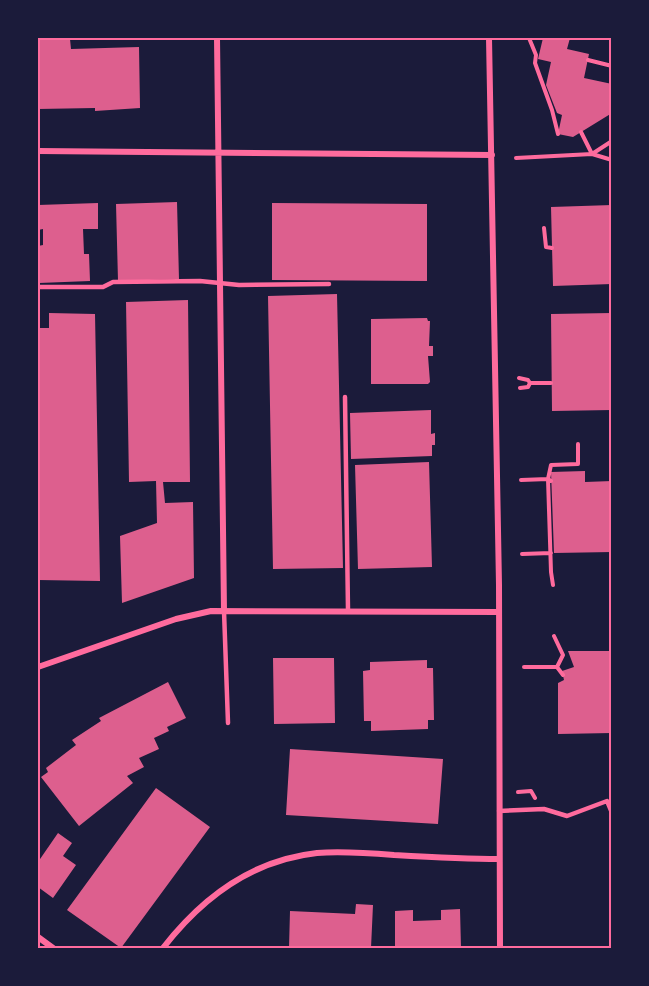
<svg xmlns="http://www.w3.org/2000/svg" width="649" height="986" viewBox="0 0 649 986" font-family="'Varela Round',sans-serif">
  <rect width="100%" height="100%" fill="#1b1b3a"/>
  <path fill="#dd5f8e" d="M 543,38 L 570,38 L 567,49 L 589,54 L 584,78 L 612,84 L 612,113 L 573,137 L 558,134 L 562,115 L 557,113 L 546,85 L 551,62 L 538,59 Z
    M 70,39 L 71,49 L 139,47 L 140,108 L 95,111 L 95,108 L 38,109 L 38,40 Z
    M 177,202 L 179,279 L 118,281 L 116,204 Z
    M 98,203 L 98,229 L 83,229 L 84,254 L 89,254 L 90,281 L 39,283 L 38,246 L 43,245 L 43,229 L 38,230 L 38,205 Z
    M 272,203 L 427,204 L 427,281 L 272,280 Z
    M 612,205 L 612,284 L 553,286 L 551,207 Z
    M 337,294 L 343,568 L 273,569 L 268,296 Z
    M 188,300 L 190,482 L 163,482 L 165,503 L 193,502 L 194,578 L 122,603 L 120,536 L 157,523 L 156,481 L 129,482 L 126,302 Z
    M 49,313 L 95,314 L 100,581 L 38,580 L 38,328 L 49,328 Z
    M 612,313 L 612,410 L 552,411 L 551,314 Z
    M 427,318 L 428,321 L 430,321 L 429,346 L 433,346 L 433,356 L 428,356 L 430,382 L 428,384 L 371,384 L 371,319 Z
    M 431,410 L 431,434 L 435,433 L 435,445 L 432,445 L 432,456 L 351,459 L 350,413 Z
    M 429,462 L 432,567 L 358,569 L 355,465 Z
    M 585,471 L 585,482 L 612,481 L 612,552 L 554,553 L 551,472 Z
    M 568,651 L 612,651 L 612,733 L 558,734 L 558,683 L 564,680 L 562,671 L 574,667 Z
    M 273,658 L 334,658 L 335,723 L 274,724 Z
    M 427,660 L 427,668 L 433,668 L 434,720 L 428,720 L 428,729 L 371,731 L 371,721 L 364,721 L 363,671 L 370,670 L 370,662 Z
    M 168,682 L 186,718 L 167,727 L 169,731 L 154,738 L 159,749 L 139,758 L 144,767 L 127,776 L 133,783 L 79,826 L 41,777 L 48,772 L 46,768 L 76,745 L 72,740 L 101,721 L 99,718 Z
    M 290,749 L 443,759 L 438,824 L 286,815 Z
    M 156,788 L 210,827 L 121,948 L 67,910 Z
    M 58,833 L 72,843 L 63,856 L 76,865 L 53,898 L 38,887 L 38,862 Z
    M 356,904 L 373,905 L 371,948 L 289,948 L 290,911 L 355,914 Z
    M 460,909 L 461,948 L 395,948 L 395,911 L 413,910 L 413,921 L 441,920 L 441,910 Z"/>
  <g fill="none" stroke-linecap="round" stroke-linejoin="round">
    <path stroke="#ff6b9d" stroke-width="4" d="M 529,38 L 536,55 L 535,63 L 552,110 L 558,134
      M 588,60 L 612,66
      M 581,132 L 592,154 L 612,141
      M 516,158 L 592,154 L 612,160
      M 544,228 L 546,247 L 552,248
      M 519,378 L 528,380 L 530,383
      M 520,388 L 528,387 L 530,383 L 551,383
      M 521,480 L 548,479 L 551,572 L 553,585
      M 551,481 L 548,479 L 551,465 L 578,464 L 578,444
      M 522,554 L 551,553
      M 554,636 L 563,655 L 557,667
      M 524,667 L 557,667 L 563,675
      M 518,792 L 531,791 L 535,798"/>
    <path stroke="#ff6b9d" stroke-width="4.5" d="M 38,287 L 103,287 L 113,282 L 200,281 L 239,285 L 329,284
      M 345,397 L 348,610
      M 224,611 L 228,723
      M 499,811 L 544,809 L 567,816 L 607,801 L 612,813"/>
    <path stroke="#ff6b9d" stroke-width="6" d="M 217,38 L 224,611
      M 489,38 L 499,585 L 500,948
      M 38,151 L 492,155
      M 38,667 L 176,619 L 211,611 L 499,612
      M 38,937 L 53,948
      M 163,948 C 201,899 252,860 317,853 C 343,851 369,853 394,855 C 429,857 464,859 499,859"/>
  </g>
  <rect width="649" height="986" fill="none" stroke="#1b1b3a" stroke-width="78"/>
  <rect x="39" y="39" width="571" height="908" fill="none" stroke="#ff6b9d" stroke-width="2"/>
</svg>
